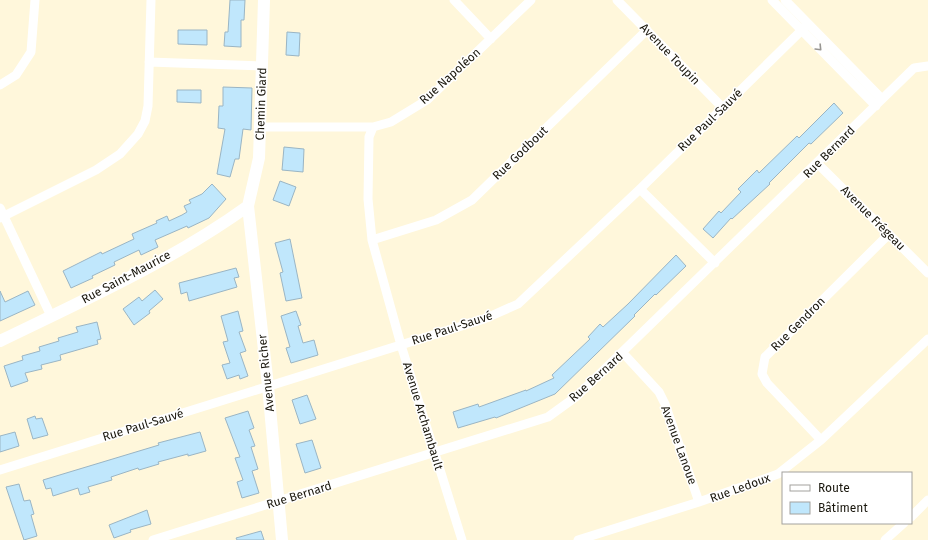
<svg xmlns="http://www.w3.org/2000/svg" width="928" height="540" viewBox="0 0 928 540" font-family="'Fira Sans',sans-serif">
  <rect width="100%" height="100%" fill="#fff7db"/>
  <path fill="#c0e7fc" stroke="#9ab5c4" d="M 230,0 L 245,0 L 244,20 L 241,20 L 241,47 L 224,46 L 225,32 L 228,32 Z
    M 178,30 L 207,30 L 207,45 L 178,44 Z
    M 287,32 L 300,33 L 299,56 L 286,55 Z
    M 223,87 L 252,88 L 251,130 L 243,129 L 239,159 L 235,159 L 230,177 L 217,174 L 225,129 L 218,128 L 219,106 L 223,106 Z
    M 177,90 L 201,90 L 201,103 L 177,102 Z
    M 834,103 L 843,113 L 811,144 L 809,143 L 769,183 L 770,184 L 732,219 L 731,218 L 713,238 L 703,229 L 719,211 L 721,213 L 741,192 L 738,189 L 757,170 L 759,173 L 797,136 L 799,138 Z
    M 284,147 L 304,149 L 303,172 L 282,170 Z
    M 280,181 L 296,187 L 289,206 L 273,200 Z
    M 212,184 L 226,199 L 209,218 L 188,228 L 187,226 L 155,240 L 158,247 L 141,255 L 139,250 L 114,262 L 115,265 L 92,276 L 93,278 L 71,288 L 63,271 L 101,252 L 102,254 L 134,239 L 132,234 L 157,223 L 156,221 L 167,216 L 169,221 L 182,215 L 187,212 L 184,206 L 191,203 L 189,200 L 202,194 Z
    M 290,239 L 302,298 L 286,301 L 280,273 L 283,272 L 275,243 Z
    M 676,255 L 686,266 L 656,295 L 655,294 L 634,315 L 635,316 L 555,394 L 496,418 L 495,417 L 458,428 L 453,412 L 478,404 L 479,407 L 526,390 L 526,391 L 554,378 L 552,375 L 590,339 L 588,337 L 600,324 L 603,327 L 628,304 Z
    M 236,268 L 239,277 L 234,278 L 237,287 L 189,301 L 187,292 L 181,294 L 179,283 Z
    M 155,290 L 163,299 L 149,311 L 150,313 L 134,325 L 123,309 L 139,297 L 142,301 Z
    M 0,291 L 5,302 L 28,291 L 35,305 L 0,321 Z
    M 238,311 L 243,331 L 239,332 L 246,351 L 240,353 L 248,376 L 240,379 L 239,375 L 227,379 L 222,365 L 230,363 L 223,342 L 228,341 L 221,316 Z
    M 296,311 L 301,325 L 298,326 L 303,343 L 314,340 L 318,355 L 291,363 L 286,348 L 290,347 L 281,316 Z
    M 97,322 L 101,339 L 97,340 L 98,344 L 60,355 L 61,360 L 41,365 L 42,369 L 25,373 L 28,381 L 11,387 L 4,366 L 23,360 L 22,356 L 40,351 L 39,347 L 59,341 L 58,338 L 78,332 L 76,327 Z
    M 307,395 L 316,419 L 300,424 L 292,400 Z
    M 248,411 L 254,428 L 249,430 L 255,446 L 251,447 L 258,469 L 252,471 L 259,493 L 242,498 L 237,482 L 243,480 L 235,458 L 240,457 L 225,418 Z
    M 35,416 L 36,419 L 42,418 L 48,435 L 33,439 L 27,419 Z
    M 15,432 L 19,446 L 0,452 L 0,436 Z
    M 200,432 L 206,451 L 188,456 L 188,454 L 158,462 L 159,464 L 139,470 L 138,468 L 111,477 L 112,480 L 88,487 L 90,492 L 80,495 L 78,488 L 53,496 L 51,488 L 46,489 L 43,480 L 159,445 L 158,443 Z
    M 312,440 L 321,468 L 305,473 L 296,444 Z
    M 19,484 L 24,501 L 30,500 L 34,514 L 31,515 L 37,536 L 24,540 L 6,487 Z
    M 147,510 L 151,524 L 130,530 L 131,532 L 114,538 L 109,525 Z
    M 261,531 L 264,540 L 237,540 L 236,538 Z"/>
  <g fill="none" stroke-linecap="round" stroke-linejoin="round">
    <path stroke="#fff" stroke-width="9" d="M 454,0 L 491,39
      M 617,0 L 723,108
      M 772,0 L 876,106
      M 785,0 L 882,99
      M 149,62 L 262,66
      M 0,85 L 16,75 L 31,52 L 35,0
      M 260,127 L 373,127 L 391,122 L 427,100 L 531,0
      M 373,127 L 369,137 L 368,199 L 372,240 L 401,345 L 462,540
      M 817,163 L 928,273
      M 640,189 L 715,263
      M 0,208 L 51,316
      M 0,218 L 96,170 L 120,154 L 138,134 L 145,121 L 148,106 L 151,0
      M 372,240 L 436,220 L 472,200 L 647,30
      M 623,353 L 659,392 L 665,404 L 699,502
      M 821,440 L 767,383 L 762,374 L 765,357 L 889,234
      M 0,470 L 484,319 L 518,304 L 640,189 L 808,24
      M 911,517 L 928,500
      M 153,540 L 548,417 L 577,396 L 914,68 L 928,66
      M 578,540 L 699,502 L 778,474 L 821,440 L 928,339
      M 885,540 L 904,523"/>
    <path stroke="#fff" stroke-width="12" d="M 264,0 L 259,158 L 248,206 L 268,386 L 282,540
      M 0,341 C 84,300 172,261 248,206"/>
  </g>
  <defs><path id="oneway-chevron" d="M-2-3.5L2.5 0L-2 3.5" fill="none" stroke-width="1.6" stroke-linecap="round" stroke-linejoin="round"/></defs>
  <use stroke="#989692" href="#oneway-chevron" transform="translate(819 48) rotate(46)"/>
  <g text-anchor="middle" stroke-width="3" stroke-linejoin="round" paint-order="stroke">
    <g font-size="12" fill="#19160c" stroke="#fff">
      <text transform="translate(670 54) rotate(46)" y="4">Avenue Toupin</text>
      <text transform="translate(450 76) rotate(-42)" y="4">Rue Napoléon</text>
      <text transform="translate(261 104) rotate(-88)" y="4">Chemin Giard</text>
      <text transform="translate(710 120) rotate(-44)" y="4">Rue Paul-Sauvé</text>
      <text transform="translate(829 152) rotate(-45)" y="4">Rue Bernard</text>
      <text transform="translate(520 153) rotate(-44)" y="4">Rue Godbout</text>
      <text transform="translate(873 218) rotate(45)" y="4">Avenue Frégeau</text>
      <text transform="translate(126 277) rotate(-28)" y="4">Rue Saint-Maurice</text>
      <text transform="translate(798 324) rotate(-45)" y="4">Rue Gendron</text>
      <text transform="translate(452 328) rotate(-18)" y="4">Rue Paul-Sauvé</text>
      <text transform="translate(266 373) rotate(-96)" y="4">Avenue Richer</text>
      <text transform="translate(596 377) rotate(-42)" y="4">Rue Bernard</text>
      <text transform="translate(423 416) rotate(73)" y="4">Avenue Archambault</text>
      <text transform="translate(143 425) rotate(-17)" y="4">Rue Paul-Sauvé</text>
      <text transform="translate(679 445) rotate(70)" y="4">Avenue Lanoue</text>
      <text transform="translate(740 488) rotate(-20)" y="4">Rue Ledoux</text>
      <text transform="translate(299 495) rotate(-17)" y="4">Rue Bernard</text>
    </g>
  </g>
  <rect x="782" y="472" width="130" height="52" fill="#ffffff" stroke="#a3a29e"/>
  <rect x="790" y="485" width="20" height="6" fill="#ffffff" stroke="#a3a29e"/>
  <text x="818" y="492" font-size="12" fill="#19160c">Route</text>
  <rect x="790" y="502" width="20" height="12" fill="#c0e7fc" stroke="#a3a29e"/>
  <text x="818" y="512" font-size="12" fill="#19160c">Bâtiment</text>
</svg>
